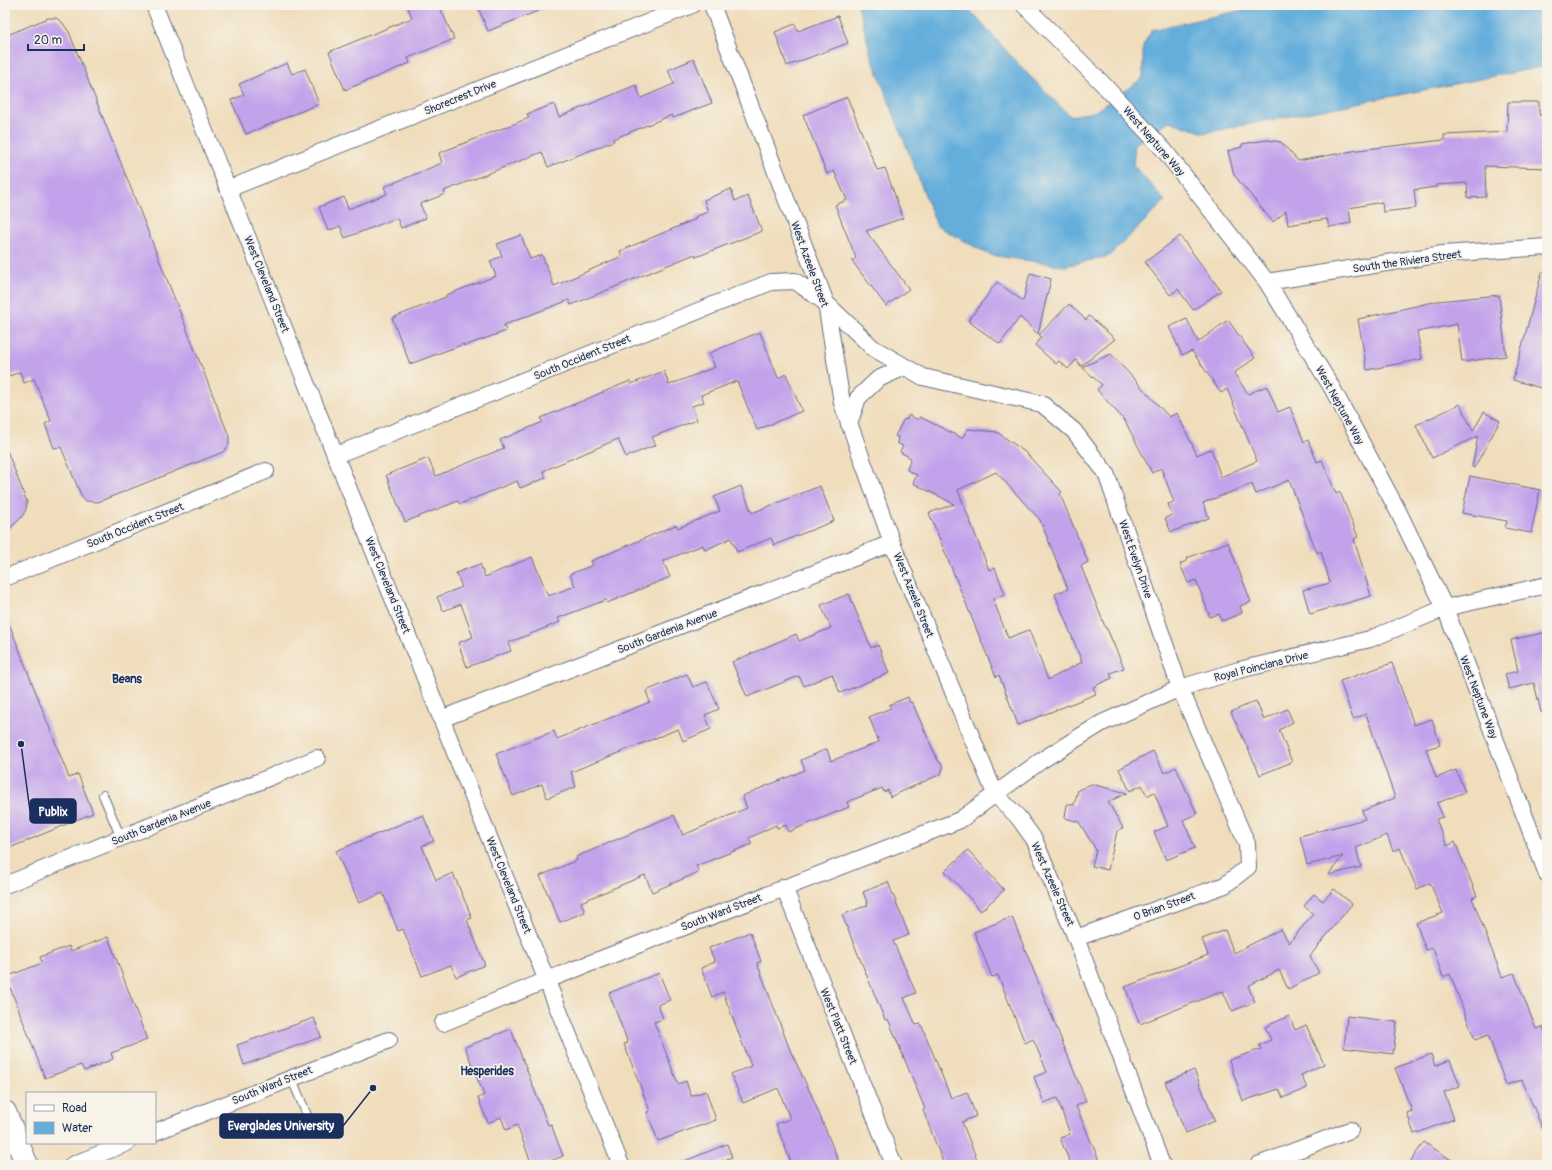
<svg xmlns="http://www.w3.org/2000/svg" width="1552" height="1170" viewBox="0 0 1552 1170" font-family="Pangolin,sans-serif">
  <rect width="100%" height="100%" fill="#f7f3e8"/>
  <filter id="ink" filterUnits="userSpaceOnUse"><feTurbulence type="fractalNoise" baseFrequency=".025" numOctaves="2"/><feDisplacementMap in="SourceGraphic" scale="8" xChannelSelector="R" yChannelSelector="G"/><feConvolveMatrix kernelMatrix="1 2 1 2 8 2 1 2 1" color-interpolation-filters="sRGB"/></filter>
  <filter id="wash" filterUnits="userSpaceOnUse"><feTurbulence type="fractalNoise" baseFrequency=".012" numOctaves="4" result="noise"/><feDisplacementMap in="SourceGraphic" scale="16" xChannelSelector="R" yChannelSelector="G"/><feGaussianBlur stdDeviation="0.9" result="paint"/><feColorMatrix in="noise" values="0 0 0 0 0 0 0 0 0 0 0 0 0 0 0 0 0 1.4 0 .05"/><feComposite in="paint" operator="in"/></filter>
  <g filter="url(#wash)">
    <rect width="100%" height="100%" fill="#f0ddbc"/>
    <path fill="#63aedb" stroke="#3f6e9c" d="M 858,5 L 965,5 L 1020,66 L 1070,116 L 1094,112 L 1143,78 L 1143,45 L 1152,30 L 1265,5 L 1417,5 L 1418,7 L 1424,5 L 1547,5 L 1547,66 L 1204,133 L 1169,121 L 1135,144 L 1133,165 L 1165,201 L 1109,256 L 1065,266 L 990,255 L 937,226 L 871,55 Z"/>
    <g id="blocks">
      <path fill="#c1a2eb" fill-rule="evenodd" d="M 407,5 L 439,5 L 454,39 L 408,58 L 410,63 L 345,90 L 329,52 L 412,18 Z
        M 477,5 L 550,5 L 550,6 L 488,31 Z
        M 838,16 L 848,43 L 787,66 L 775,32 L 795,24 L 798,31 Z
        M 48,18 L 56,18 L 62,22 L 69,32 L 229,436 L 229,445 L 223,452 L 98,502 L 86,501 L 81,495 L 61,447 L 54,448 L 45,424 L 51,421 L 34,379 L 24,383 L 20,372 L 9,376 L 5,367 L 5,36 Z
        M 694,59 L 712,103 L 673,118 L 672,115 L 613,139 L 614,141 L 548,167 L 542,152 L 444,191 L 445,194 L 420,204 L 426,218 L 401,228 L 397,218 L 345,238 L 340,226 L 328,231 L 319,207 L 344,197 L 348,209 L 387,194 L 384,187 L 442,163 L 439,153 L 529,118 L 527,114 L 554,104 L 559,117 L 636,85 L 641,98 L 674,84 L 668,70 Z
        M 287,63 L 292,74 L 305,69 L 319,104 L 246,134 L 231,100 L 244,95 L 239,84 Z
        M 847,97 L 877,170 L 885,168 L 903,218 L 866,231 L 909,289 L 886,306 L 852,261 L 856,258 L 835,205 L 847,200 L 834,171 L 827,174 L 803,115 Z
        M 1508,102 L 1539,102 L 1539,115 L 1547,115 L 1547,168 L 1485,166 L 1486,197 L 1468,198 L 1467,183 L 1436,185 L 1436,187 L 1414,190 L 1416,208 L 1383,212 L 1382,202 L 1349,208 L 1351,223 L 1329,227 L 1327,219 L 1288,225 L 1286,211 L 1273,222 L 1234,175 L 1228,151 L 1242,147 L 1242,144 L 1267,140 L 1281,142 L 1298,161 L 1358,150 L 1444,140 L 1444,135 L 1507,132 Z
        M 731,189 L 735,201 L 748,196 L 762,231 L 696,257 L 695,254 L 571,305 L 569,300 L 504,325 L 506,331 L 464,346 L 464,344 L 410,364 L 392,318 L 446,297 L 446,295 L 496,276 L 490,261 L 502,256 L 497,244 L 521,235 L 530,259 L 542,255 L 554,286 L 622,256 L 620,251 L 696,219 L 695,217 L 708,212 L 704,200 Z
        M 1180,236 L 1221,291 L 1193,310 L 1178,289 L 1170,295 L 1145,262 Z
        M 1542,272 L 1547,272 L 1547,375 L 1545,374 L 1541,388 L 1513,380 Z
        M 1030,273 L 1051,279 L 1038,334 L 1020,317 L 1000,344 L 968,321 L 997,282 L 1023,301 Z
        M 1499,295 L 1506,356 L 1462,362 L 1457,324 L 1417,332 L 1422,359 L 1367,370 L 1358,319 L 1438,301 Z
        M 1069,304 L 1086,320 L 1089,316 L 1115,339 L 1081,366 L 1076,360 L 1068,369 L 1059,361 L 1056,364 L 1035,345 L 1042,337 L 1039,335 Z
        M 1187,319 L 1198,342 L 1228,320 L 1255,358 L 1234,373 L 1248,394 L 1267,386 L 1278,412 L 1290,407 L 1304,442 L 1308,440 L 1317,462 L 1322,460 L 1336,494 L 1340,492 L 1358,537 L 1354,539 L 1371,596 L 1310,614 L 1303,590 L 1330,583 L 1321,551 L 1317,553 L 1289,480 L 1256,494 L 1252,484 L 1203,503 L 1209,518 L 1171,532 L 1165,518 L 1172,515 L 1168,504 L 1174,502 L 1161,468 L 1152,473 L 1125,421 L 1097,390 L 1102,385 L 1082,367 L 1111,354 L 1169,417 L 1177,413 L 1197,455 L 1211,449 L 1221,477 L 1257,461 L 1227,389 L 1221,393 L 1192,351 L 1182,355 L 1169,327 Z
        M 760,332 L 778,378 L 786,374 L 802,411 L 757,430 L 737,381 L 701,395 L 704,402 L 692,406 L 697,420 L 652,437 L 656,445 L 626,457 L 618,439 L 543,471 L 546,478 L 520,488 L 517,481 L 460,504 L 458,501 L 405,522 L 386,475 L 428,458 L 436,476 L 504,448 L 500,440 L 543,422 L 541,418 L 630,381 L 631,384 L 664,371 L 669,385 L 715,367 L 709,353 Z
        M 1460,404 L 1473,431 L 1484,412 L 1500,421 L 1474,468 L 1472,467 L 1478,436 L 1432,458 L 1416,425 Z
        M 909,415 L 918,420 L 920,417 L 962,438 L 968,429 L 997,432 L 1025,452 L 1062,492 L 1060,494 L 1088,562 L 1081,566 L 1106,629 L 1107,629 L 1124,668 L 1110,673 L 1112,678 L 1093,687 L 1096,694 L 1018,725 L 999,675 L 996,677 L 929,513 L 954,504 L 913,483 L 917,475 L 907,470 L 911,458 L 900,452 L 903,446 L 897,443 L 898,437 L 895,436 L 904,419 L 906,420 ZM 996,472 L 1040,520 L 1068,589 L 1055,594 L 1082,662 L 1048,680 L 1029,630 L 1008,638 L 993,599 L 1005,594 L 995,568 L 989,570 L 958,490 Z
        M 6,448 L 27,502 L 26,509 L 22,517 L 5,533 Z
        M 1470,476 L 1540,490 L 1531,533 L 1505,528 L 1507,521 L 1462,513 Z
        M 741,486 L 752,513 L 820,486 L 834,521 L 774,545 L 771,538 L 737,552 L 731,538 L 705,550 L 703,545 L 663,561 L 670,577 L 607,603 L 606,600 L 558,618 L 560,622 L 508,643 L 511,651 L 467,667 L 458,643 L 473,637 L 461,604 L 443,611 L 437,597 L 462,587 L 456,573 L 480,564 L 485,577 L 532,557 L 548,596 L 575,586 L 570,574 L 593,565 L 591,561 L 676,525 L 678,528 L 720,511 L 714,497 Z
        M 1228,542 L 1251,602 L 1240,606 L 1242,613 L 1222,621 L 1219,614 L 1210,617 L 1196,580 L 1188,583 L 1180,564 L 1188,560 L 1187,558 Z
        M 849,594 L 871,648 L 878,645 L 889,673 L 840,693 L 832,674 L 804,686 L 799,676 L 747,697 L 732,662 L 796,634 L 799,641 L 831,628 L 821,605 Z
        M 5,613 L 69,778 L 78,774 L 93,813 L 5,850 Z
        M 1547,632 L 1547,712 L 1541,712 L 1534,683 L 1509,689 L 1505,674 L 1518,671 L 1511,640 Z
        M 1392,663 L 1414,725 L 1432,719 L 1440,745 L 1426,749 L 1436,778 L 1456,770 L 1465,792 L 1437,803 L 1443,817 L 1436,819 L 1447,846 L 1455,842 L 1477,896 L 1472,898 L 1502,977 L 1514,973 L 1536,1029 L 1543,1027 L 1547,1039 L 1547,1139 L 1522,1080 L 1506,1085 L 1488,1035 L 1475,1040 L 1450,974 L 1443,977 L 1433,948 L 1426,950 L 1416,923 L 1443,913 L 1430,883 L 1417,889 L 1400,848 L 1393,851 L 1387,835 L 1356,848 L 1361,867 L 1328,875 L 1343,856 L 1307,865 L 1300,836 L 1365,819 L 1362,811 L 1395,798 L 1366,714 L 1353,719 L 1340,681 Z
        M 687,674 L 693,687 L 707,682 L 719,709 L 705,715 L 711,729 L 683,741 L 678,729 L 571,772 L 576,787 L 547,798 L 542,784 L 513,796 L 496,754 L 554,731 L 557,739 L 650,702 L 646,691 Z
        M 908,697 L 910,703 L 912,702 L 938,761 L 941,763 L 943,768 L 941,774 L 890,797 L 888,790 L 884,792 L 882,788 L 847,802 L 849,807 L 788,832 L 786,825 L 777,828 L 776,825 L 749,838 L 752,844 L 696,866 L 699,872 L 652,892 L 645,875 L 581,902 L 585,912 L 560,922 L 540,876 L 577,860 L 576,857 L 674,815 L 683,835 L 747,808 L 742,796 L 805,770 L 801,760 L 827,749 L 831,761 L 879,742 L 869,717 L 891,708 L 889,705 Z
        M 1256,701 L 1264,720 L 1287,709 L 1293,722 L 1279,730 L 1292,762 L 1260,775 L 1231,712 Z
        M 1153,751 L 1164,773 L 1176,767 L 1197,814 L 1183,820 L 1195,848 L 1166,860 L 1154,832 L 1168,826 L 1154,792 L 1147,796 L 1142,785 L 1130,791 L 1119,769 Z
        M 1091,784 L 1127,793 L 1108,802 L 1123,828 L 1117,831 L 1108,870 L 1092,866 L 1096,850 L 1079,822 L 1065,818 L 1067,804 L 1074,805 L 1078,790 Z
        M 423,815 L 434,841 L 422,846 L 436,880 L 453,873 L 472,918 L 467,920 L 485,965 L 456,977 L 451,965 L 422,976 L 403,929 L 398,931 L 383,893 L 359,903 L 336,851 Z
        M 968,850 L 1004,890 L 981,911 L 945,871 Z
        M 888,882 L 909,935 L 893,941 L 916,993 L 904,998 L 916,1025 L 921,1024 L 951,1098 L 967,1092 L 976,1116 L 962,1122 L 979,1165 L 944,1165 L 923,1110 L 925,1109 L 888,1019 L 885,1020 L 842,915 L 868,905 L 863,892 Z
        M 1334,889 L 1352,904 L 1310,956 L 1319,973 L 1288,989 L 1279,970 L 1248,986 L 1255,1002 L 1232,1011 L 1223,991 L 1140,1024 L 1125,987 L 1208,955 L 1202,939 L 1225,930 L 1234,953 L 1281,929 L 1289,943 L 1313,914 L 1304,906 L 1314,894 L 1323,901 Z
        M 1012,917 L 1086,1101 L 1076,1106 L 1101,1165 L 1071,1165 L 1060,1138 L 1070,1134 L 1057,1098 L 1044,1103 L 1034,1077 L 1047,1072 L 1033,1039 L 1025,1043 L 998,975 L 992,977 L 974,932 Z
        M 750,932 L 761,961 L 757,963 L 790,1050 L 811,1094 L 840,1165 L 792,1165 L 776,1124 L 790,1119 L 778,1088 L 743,1103 L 731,1074 L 751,1066 L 723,992 L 712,997 L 701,968 L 715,962 L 709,948 Z
        M 108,937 L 147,1040 L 111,1053 L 113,1059 L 84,1071 L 81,1065 L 45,1078 L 6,977 L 42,963 L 40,957 L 69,946 L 71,951 Z
        M 659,973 L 670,1000 L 658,1005 L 663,1019 L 654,1022 L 678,1084 L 686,1081 L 691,1096 L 706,1091 L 716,1120 L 658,1141 L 647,1112 L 650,1111 L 624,1044 L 628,1043 L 609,993 Z
        M 1289,1016 L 1295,1030 L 1306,1025 L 1324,1064 L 1301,1075 L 1307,1088 L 1283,1098 L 1279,1089 L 1243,1101 L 1229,1060 L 1261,1049 L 1259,1045 L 1271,1040 L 1265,1027 Z
        M 1347,1016 L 1397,1022 L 1393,1054 L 1344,1048 Z
        M 314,1018 L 321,1037 L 244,1065 L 237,1045 Z
        M 511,1029 L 548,1125 L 551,1124 L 563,1156 L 540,1165 L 532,1165 L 517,1125 L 506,1130 L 501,1117 L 488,1123 L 478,1098 L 484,1095 L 465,1047 Z
        M 1431,1054 L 1435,1066 L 1450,1060 L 1460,1086 L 1444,1092 L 1454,1119 L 1414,1134 L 1407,1113 L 1412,1111 L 1395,1068 Z
        M 1194,1070 L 1215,1121 L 1186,1133 L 1165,1082 Z
        M 1424,1142 L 1459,1165 L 1408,1165 Z
        M 727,1144 L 732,1157 L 712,1165 L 675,1165 Z"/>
    </g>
  </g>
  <g filter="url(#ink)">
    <use href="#blocks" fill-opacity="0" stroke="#666c7f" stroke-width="1"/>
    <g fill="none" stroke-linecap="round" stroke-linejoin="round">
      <g stroke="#666c7f" stroke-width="10">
        <path id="lane" d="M 103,795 L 121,838
          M 291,1077 L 307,1115"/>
      </g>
      <g stroke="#666c7f" stroke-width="18">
        <path id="street" d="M 154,5 L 621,1165
          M 712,5 L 826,303 L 842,403 L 892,543 L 995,794 L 1018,817 L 1034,839 L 1076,938 L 1162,1165
          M 1024,5 L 1101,82 L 1164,150 L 1267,282 L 1331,386 L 1398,511 L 1445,608 L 1547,874
          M 228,189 L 692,5
          M 1267,282 L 1443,254 L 1547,247
          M 849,424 L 858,398 L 878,379 L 905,367
          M 336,455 L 771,282 L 795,281 L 826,303 L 873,348 L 923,377 L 1042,404 L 1074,431 L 1106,473 L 1180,688 L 1247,844 L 1248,867 L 1225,885 L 1076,938
          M 5,578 L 266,471
          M 441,719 L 892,543
          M 5,885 L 317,758
          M 784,887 L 894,1165
          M 443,1023 L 547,980 L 960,820 L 1042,760 L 1102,723 L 1180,688 L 1239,670 L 1370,639 L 1445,608 L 1547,585
          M 155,1132 L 389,1040
          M 72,1165 L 127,1143
          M 1258,1165 L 1350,1130"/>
      </g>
      <g stroke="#666c7f" stroke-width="24">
        <path id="primary" d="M 5,1112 L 27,1165"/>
      </g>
      <use href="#lane" stroke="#fff" stroke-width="8"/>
      <use href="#street" stroke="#fff" stroke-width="16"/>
      <use href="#primary" stroke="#fff" stroke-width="22"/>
    </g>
  </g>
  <g text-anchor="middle" stroke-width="3.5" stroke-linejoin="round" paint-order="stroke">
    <g font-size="11" fill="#1b2f5e" stroke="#f7f3e8">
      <text transform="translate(460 97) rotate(-22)" y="4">Shorecrest Drive</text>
      <text transform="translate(1154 141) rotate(49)" y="4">West Neptune Way</text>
      <text transform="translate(1407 261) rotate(-8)" y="4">South the Riviera Street</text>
      <text transform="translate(810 264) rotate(70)" y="4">West Azeele Street</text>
      <text transform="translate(267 284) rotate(68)" y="4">West Cleveland Street</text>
      <text transform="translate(582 357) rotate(-22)" y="4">South Occident Street</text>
      <text transform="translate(1340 405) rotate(61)" y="4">West Neptune Way</text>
      <text transform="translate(135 525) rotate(-22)" y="4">South Occident Street</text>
      <text transform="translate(1136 559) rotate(71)" y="4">West Evelyn Drive</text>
      <text transform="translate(388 585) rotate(68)" y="4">West Cleveland Street</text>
      <text transform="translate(914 595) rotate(68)" y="4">West Azeele Street</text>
      <text transform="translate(667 631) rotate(-21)" y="4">South Gardenia Avenue</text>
      <text transform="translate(1261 666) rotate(-14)" y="4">Royal Poinciana Drive</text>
      <text transform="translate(1479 697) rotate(69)" y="4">West Neptune Way</text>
      <text transform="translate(161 822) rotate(-22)" y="4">South Gardenia Avenue</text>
      <text transform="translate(1053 884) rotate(66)" y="4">West Azeele Street</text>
      <text transform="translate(509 885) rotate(68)" y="4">West Cleveland Street</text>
      <text transform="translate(1164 906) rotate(-20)" y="4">O Brian Street</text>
      <text transform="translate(721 912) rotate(-21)" y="4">South Ward Street</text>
      <text transform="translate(839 1026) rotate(68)" y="4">West Platt Street</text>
      <text transform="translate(272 1085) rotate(-22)" y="4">South Ward Street</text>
    </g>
    <g font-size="12" font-weight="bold" fill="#1b2f5e" stroke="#f7f3e8">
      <text x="127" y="683">Beans</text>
      <text x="487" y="1075">Hesperides</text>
    </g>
  </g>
  <path fill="none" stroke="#1b2f5e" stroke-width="1.5" d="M21 744L30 811M373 1088L343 1126"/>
  <g fill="#1b2f5e" stroke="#f7f3e8" stroke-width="1.5">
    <circle cx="21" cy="744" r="4"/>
    <circle cx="373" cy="1088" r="4"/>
  </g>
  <g fill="#1b2f5e" stroke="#1b2f5e" stroke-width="1.5">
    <rect x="30" y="799" width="46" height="24" rx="4"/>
    <rect x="220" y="1114" width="123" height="24" rx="4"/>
  </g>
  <g font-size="12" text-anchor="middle" font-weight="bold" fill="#fff">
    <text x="53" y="816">Publix</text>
    <text x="281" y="1130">Everglades University</text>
  </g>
  <rect width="1552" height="1170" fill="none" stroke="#f7f3e8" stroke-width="20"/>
  <rect x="26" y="1092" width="130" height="52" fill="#f7f3e8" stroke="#9fa5b1"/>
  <rect x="34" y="1105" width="20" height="6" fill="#ffffff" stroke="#9fa5b1"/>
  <text x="62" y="1112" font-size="12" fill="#1b2f5e">Road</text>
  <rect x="34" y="1122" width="20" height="12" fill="#63aedb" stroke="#9fa5b1"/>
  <text x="62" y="1132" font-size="12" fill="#1b2f5e">Water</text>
  <path d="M28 44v6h56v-6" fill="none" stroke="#1b2f5e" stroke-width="2"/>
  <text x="34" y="44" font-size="12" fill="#1b2f5e" stroke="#f7f3e8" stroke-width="3" paint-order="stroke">20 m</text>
</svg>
